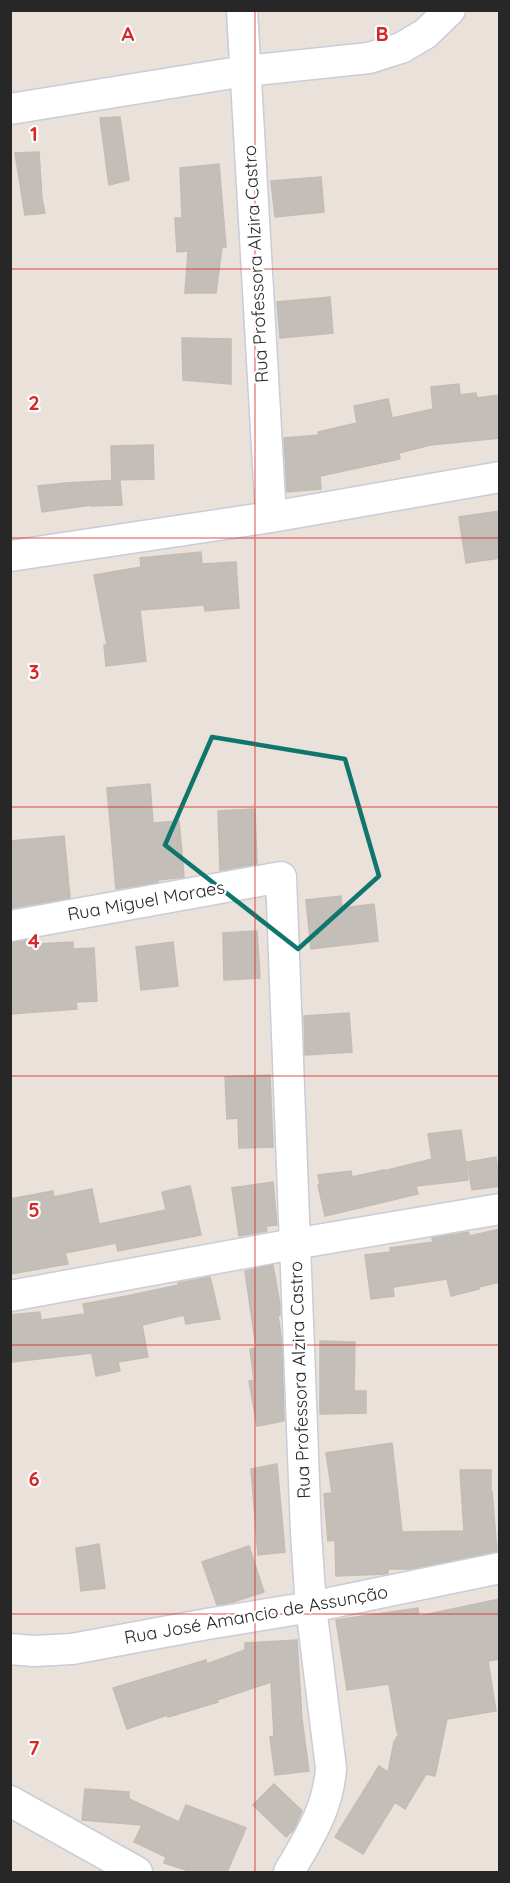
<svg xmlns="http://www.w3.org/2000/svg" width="510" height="1883" viewBox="0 0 510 1883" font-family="Quicksand,sans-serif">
  <rect width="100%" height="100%" fill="#e9e1da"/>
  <path fill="#c4beb9" stroke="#c3bcb4" stroke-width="1.5" d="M 120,117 L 129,180 L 109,185 L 100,118 Z
    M 39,152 L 42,199 L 45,213 L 25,215 L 15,153 Z
    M 219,164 L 226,247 L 222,247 L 216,293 L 185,293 L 188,251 L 177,252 L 175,218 L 182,218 L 180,168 Z
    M 321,177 L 324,212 L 275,217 L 271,181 Z
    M 330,297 L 333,333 L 280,338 L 277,302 Z
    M 182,338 L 231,339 L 231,384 L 183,380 Z
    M 459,384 L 460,395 L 476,393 L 477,398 L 500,395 L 500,438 L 430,445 L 399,453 L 400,459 L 320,476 L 321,489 L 287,492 L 284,438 L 319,435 L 318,432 L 357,423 L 354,406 L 388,399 L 392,418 L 433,409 L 431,387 Z
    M 153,445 L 154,479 L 112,480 L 111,446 Z
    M 120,480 L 122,505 L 91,506 L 91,505 L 42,512 L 38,486 L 66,483 Z
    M 500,511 L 500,558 L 466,563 L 459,517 Z
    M 201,552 L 202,564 L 236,562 L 239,608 L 205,611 L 204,605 L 140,610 L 146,661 L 106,666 L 104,645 L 107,645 L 94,575 L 141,567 L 140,558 Z
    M 150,784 L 153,823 L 179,821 L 184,877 L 158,880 L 158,882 L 116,889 L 107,788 Z
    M 255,809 L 257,864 L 220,870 L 218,811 Z
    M 64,836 L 70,898 L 10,908 L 10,841 Z
    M 341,896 L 342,908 L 374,904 L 378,941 L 311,949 L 306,900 Z
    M 257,931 L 260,978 L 224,980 L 223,933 Z
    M 36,939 L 37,944 L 73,942 L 73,949 L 94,948 L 97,1001 L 76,1002 L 77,1009 L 10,1014 L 10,943 Z
    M 173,942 L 178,986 L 141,990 L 136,947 Z
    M 349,1013 L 352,1052 L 305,1055 L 304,1016 Z
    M 270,1075 L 273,1147 L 239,1148 L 238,1118 L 227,1119 L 225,1077 Z
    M 461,1130 L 468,1180 L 416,1186 L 418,1194 L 325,1216 L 318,1185 L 320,1185 L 318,1175 L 351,1171 L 352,1177 L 384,1170 L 384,1171 L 432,1159 L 428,1134 Z
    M 496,1157 L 500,1186 L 472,1190 L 467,1162 Z
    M 273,1182 L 277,1225 L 266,1226 L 267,1231 L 239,1236 L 232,1188 Z
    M 190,1186 L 201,1235 L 118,1251 L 116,1243 L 65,1253 L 68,1264 L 10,1274 L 10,1199 L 53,1191 L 54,1197 L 92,1189 L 99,1224 L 166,1210 L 162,1192 Z
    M 500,1229 L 500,1282 L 479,1287 L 479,1289 L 451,1296 L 447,1279 L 393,1287 L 394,1296 L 371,1299 L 365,1255 L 391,1252 L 390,1248 L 433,1242 L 432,1238 L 468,1232 L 470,1236 Z
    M 273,1265 L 280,1305 L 280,1315 L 278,1315 L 282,1344 L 284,1421 L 257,1426 L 249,1381 L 254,1380 L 250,1349 L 256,1348 L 245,1271 Z
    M 210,1277 L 220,1319 L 186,1324 L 184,1315 L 142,1325 L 148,1357 L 118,1362 L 120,1371 L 96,1376 L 92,1353 L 12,1362 L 10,1315 L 40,1312 L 41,1320 L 85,1314 L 83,1304 L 127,1296 L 179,1285 L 178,1283 Z
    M 320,1341 L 355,1342 L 354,1391 L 366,1391 L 366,1413 L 320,1414 Z
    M 392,1443 L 402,1532 L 464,1531 L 460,1470 L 491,1470 L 491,1493 L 492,1492 L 497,1551 L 410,1569 L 388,1569 L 388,1573 L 385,1574 L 336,1576 L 335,1540 L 328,1541 L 324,1494 L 332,1493 L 326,1453 Z
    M 277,1464 L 285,1552 L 258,1555 L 251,1469 Z
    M 99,1544 L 105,1588 L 81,1591 L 76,1548 Z
    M 249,1546 L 264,1592 L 233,1602 L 217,1605 L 202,1562 Z
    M 500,1599 L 500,1659 L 488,1661 L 496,1711 L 447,1719 L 435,1776 L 426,1774 L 405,1809 L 395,1802 L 363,1854 L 335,1837 L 379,1766 L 388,1772 L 394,1742 L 399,1734 L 397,1732 L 389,1684 L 347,1690 L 336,1620 L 418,1608 L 419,1616 Z
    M 297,1640 L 302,1719 L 309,1771 L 275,1775 L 270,1737 L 274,1736 L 271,1682 L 217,1700 L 218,1702 L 168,1717 L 167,1715 L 127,1729 L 113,1688 L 206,1660 L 207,1664 L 245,1650 L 245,1643 Z
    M 274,1784 L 302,1811 L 294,1829 L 286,1837 L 253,1805 Z
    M 85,1789 L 129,1792 L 129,1799 L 179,1822 L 186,1805 L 246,1828 L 227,1872 L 192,1872 L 164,1863 L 166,1857 L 134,1842 L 142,1825 L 82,1820 Z"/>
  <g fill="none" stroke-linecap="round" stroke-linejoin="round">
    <g stroke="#c8cdd8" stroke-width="33">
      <path id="street" d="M 242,10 L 271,517
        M 10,109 L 245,71 L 369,58 L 401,48 L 425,34 L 450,10
        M 10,556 L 271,517 L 500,477
        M 10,926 L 281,877 L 306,1533 L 311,1607 L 331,1768 C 328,1810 309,1837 289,1872
        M 10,1296 L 294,1244 L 500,1209
        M 10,1649 L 34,1651 L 72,1649 L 207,1624 L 311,1607 L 500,1568
        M 10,1801 L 137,1872"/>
    </g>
    <use href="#street" stroke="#fff" stroke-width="30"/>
  </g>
  <path fill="none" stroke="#0f766e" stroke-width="4.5" stroke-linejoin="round" d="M 212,737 L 345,759 L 379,876 L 298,949 L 165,845 Z"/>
  <path fill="none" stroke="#d62828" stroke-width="1.5" stroke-opacity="0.55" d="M 255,10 L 255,1872M 10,269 L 500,269M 10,538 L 500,538M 10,807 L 500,807M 10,1076 L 500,1076M 10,1345 L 500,1345M 10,1614 L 500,1614"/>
  <g text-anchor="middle" stroke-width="4.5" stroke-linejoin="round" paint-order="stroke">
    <g font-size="18" fill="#272727" stroke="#fff">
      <text transform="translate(256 264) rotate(-93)" y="6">Rua Professora Alzira Castro</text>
      <text transform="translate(146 901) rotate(-10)" y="6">Rua Miguel Moraes</text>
      <text transform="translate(300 1380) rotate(-92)" y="6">Rua Professora Alzira Castro</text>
      <text transform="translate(256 1615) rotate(-10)" y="6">Rua José Amancio de Assunção</text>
    </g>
  </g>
  <g font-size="20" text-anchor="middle" font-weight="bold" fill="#d62828" stroke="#fff" stroke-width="4.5" stroke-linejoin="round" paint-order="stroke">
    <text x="128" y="41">A</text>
    <text x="382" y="41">B</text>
    <text x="34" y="141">1</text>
    <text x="34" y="410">2</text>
    <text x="34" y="679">3</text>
    <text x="34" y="948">4</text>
    <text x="34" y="1217">5</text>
    <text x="34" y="1486">6</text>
    <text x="34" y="1755">7</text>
  </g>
  <rect width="510" height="1883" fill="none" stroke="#272727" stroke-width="24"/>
</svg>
